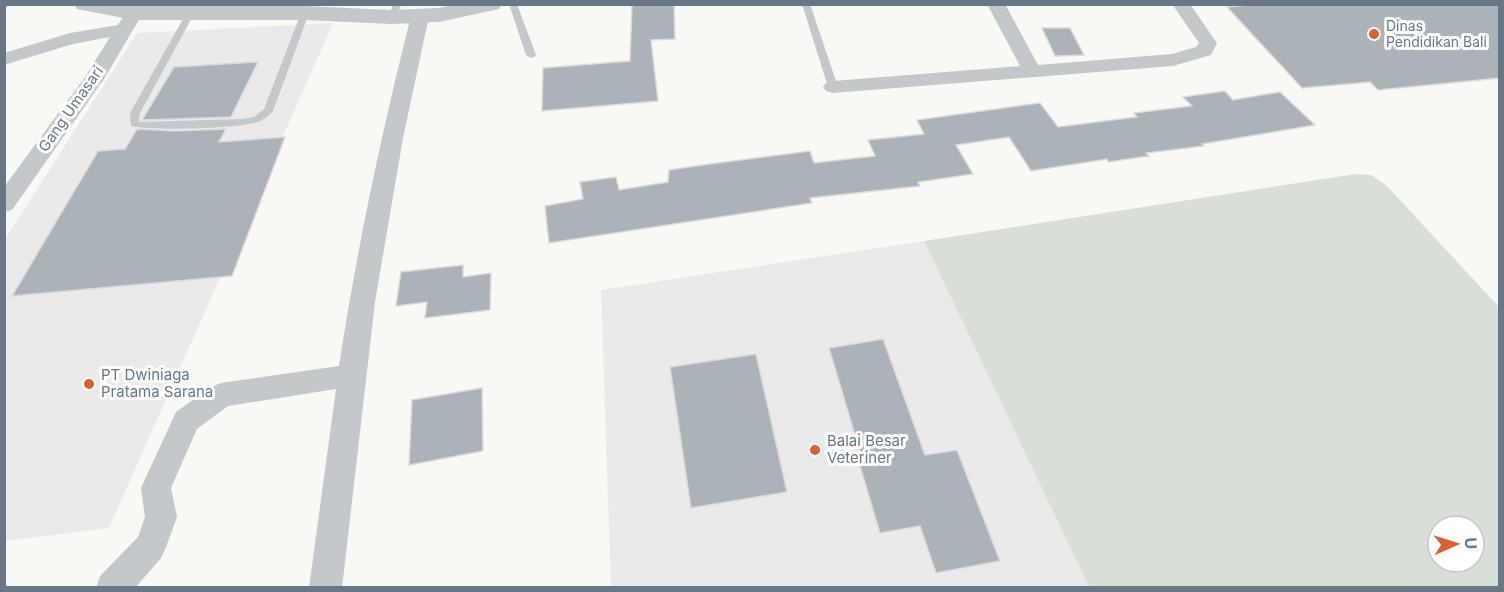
<svg xmlns="http://www.w3.org/2000/svg" width="1504" height="592" viewBox="0 0 1504 592" font-family="Inter,sans-serif">
  <rect width="100%" height="100%" fill="#f8f8f5"/>
  <path fill="#e9eae9" d="M 333,23 L 109,528 L 5,541 L 5,239 L 137,33 Z
    M 924,241 L 1089,587 L 611,587 L 601,290 Z"/>
  <path fill="#d9dfd6" fill-rule="evenodd" d="M 1356,174 L 1371,175 L 1386,185 L 1499,307 L 1499,587 L 1089,587 L 924,241 ZM 1438,526 L 1474,526 L 1474,562 L 1438,562 Z"/>
  <path fill="#abb2b8" stroke="#dadad8" stroke-width="1.5" d="M 674,4 L 675,39 L 651,40 L 658,101 L 542,111 L 543,68 L 630,61 L 632,5 Z
    M 1260,4 L 1500,4 L 1500,78 L 1378,90 L 1370,82 L 1302,88 L 1227,7 Z
    M 1042,28 L 1070,28 L 1084,55 L 1055,56 Z
    M 258,62 L 231,117 L 142,120 L 174,67 Z
    M 1225,91 L 1233,100 L 1280,92 L 1315,125 L 1202,144 L 1204,146 L 1146,153 L 1149,156 L 1108,162 L 1107,159 L 1031,171 L 1009,137 L 956,145 L 973,174 L 918,182 L 920,186 L 810,198 L 812,203 L 549,243 L 545,206 L 583,199 L 580,182 L 616,177 L 619,190 L 668,182 L 669,170 L 710,164 L 810,151 L 814,163 L 875,156 L 868,140 L 924,134 L 917,120 L 1040,103 L 1058,127 L 1137,117 L 1134,113 L 1192,106 L 1183,97 Z
    M 137,129 L 175,131 L 226,129 L 219,142 L 285,137 L 232,276 L 12,296 L 98,151 L 125,149 Z
    M 463,265 L 463,277 L 491,273 L 490,310 L 425,318 L 427,302 L 396,306 L 401,272 Z
    M 883,339 L 925,455 L 957,450 L 1000,561 L 936,573 L 920,526 L 880,533 L 860,466 L 864,465 L 829,348 Z
    M 756,354 L 787,492 L 691,508 L 670,367 Z
    M 482,388 L 483,451 L 409,465 L 412,400 Z"/>
  <g fill="none" stroke-linecap="round" stroke-linejoin="round">
    <path fill="#c4c8cb" fill-rule="evenodd" d="M 4,4 L 12,4 L 4,9 Z
      M 394,4 L 402,4 L 394,19 L 388,19 L 387,17 Z
      M 509,4 L 517,4 L 536,55 L 534,57 L 531,58 L 526,55 Z
      M 802,4 L 810,4 L 838,87 L 836,89 L 830,89 L 828,87 Z
      M 305,10 L 309,13 L 273,111 C 269,115 264,120 258,122 C 236,129 152,131 131,126 L 130,113 L 187,12 L 194,14 L 140,113 L 139,122 L 243,119 L 254,117 L 264,109 L 301,13 Z"/>
    <path fill="#c4c8cb" fill-rule="evenodd" d="M 987,4 L 1005,4 L 1038,65 L 1172,54 L 1196,47 L 1199,43 L 1172,4 L 1190,4 L 1217,43 L 1211,55 L 1173,66 L 833,93 L 826,91 L 823,87 L 826,83 L 833,81 L 1020,66 Z
      M 134,8 L 140,9 L 143,13 L 104,79 L 12,210 L 4,212 L 4,187 L 85,77 L 110,37 L 73,44 L 4,65 L 4,53 L 70,33 L 118,25 L 128,9 Z
      M 420,11 L 426,12 L 429,16 L 403,138 L 375,302 L 342,588 L 309,588 L 336,389 L 228,406 L 197,429 L 171,488 L 177,517 L 166,547 L 161,558 L 135,588 L 96,588 L 100,576 L 138,537 L 145,517 L 141,488 L 176,412 L 211,387 L 221,383 L 339,366 C 357,248 382,131 411,16 L 414,12 Z"/>
    <path fill="#c4c8cb" fill-rule="evenodd" d="M 74,4 L 305,6 L 391,10 L 439,8 L 457,4 L 502,4 L 499,9 L 439,22 L 391,24 L 305,20 L 134,20 L 77,9 Z"/>
  </g>
  <g fill="#df5f2e" stroke="#fff" stroke-width="2">
    <circle cx="1374" cy="34" r="6"/>
    <circle cx="89" cy="384" r="6"/>
    <circle cx="815" cy="450" r="6"/>
  </g>
  <g text-anchor="middle" stroke-width="6" stroke-linejoin="round" paint-order="stroke">
    <g font-size="14" fill="#687786" stroke="#fff" text-anchor="start">
      <text x="1386" y="31">Dinas<tspan x="1386" dy="16">Pendidikan Bali</tspan></text>
    </g>
    <g font-size="15" fill="#687786" stroke="#fff">
      <text transform="translate(71 109) rotate(-55)" y="5">Gang Umasari</text>
    </g>
    <g font-size="15" fill="#687786" stroke="#fff" text-anchor="start">
      <text x="101" y="380">PT Dwiniaga<tspan x="101" dy="17">Pratama Sarana</tspan></text>
      <text x="827" y="446">Balai Besar<tspan x="827" dy="17">Veteriner</tspan></text>
    </g>
  </g>
  <rect width="1504" height="592" fill="none" stroke="#687786" stroke-width="12"/>
  <g transform="translate(1456 544) rotate(87)"><circle r="28" fill="#ffffff" stroke="#c3c9cf" stroke-width="1.5"/>
  <path d="M0-4.5L10 22L0 15L-10 22Z" fill="#df5f2e"/>
  <text y="-9" font-size="16" font-weight="bold" text-anchor="middle" fill="#687786">U</text>
  </g>
</svg>
